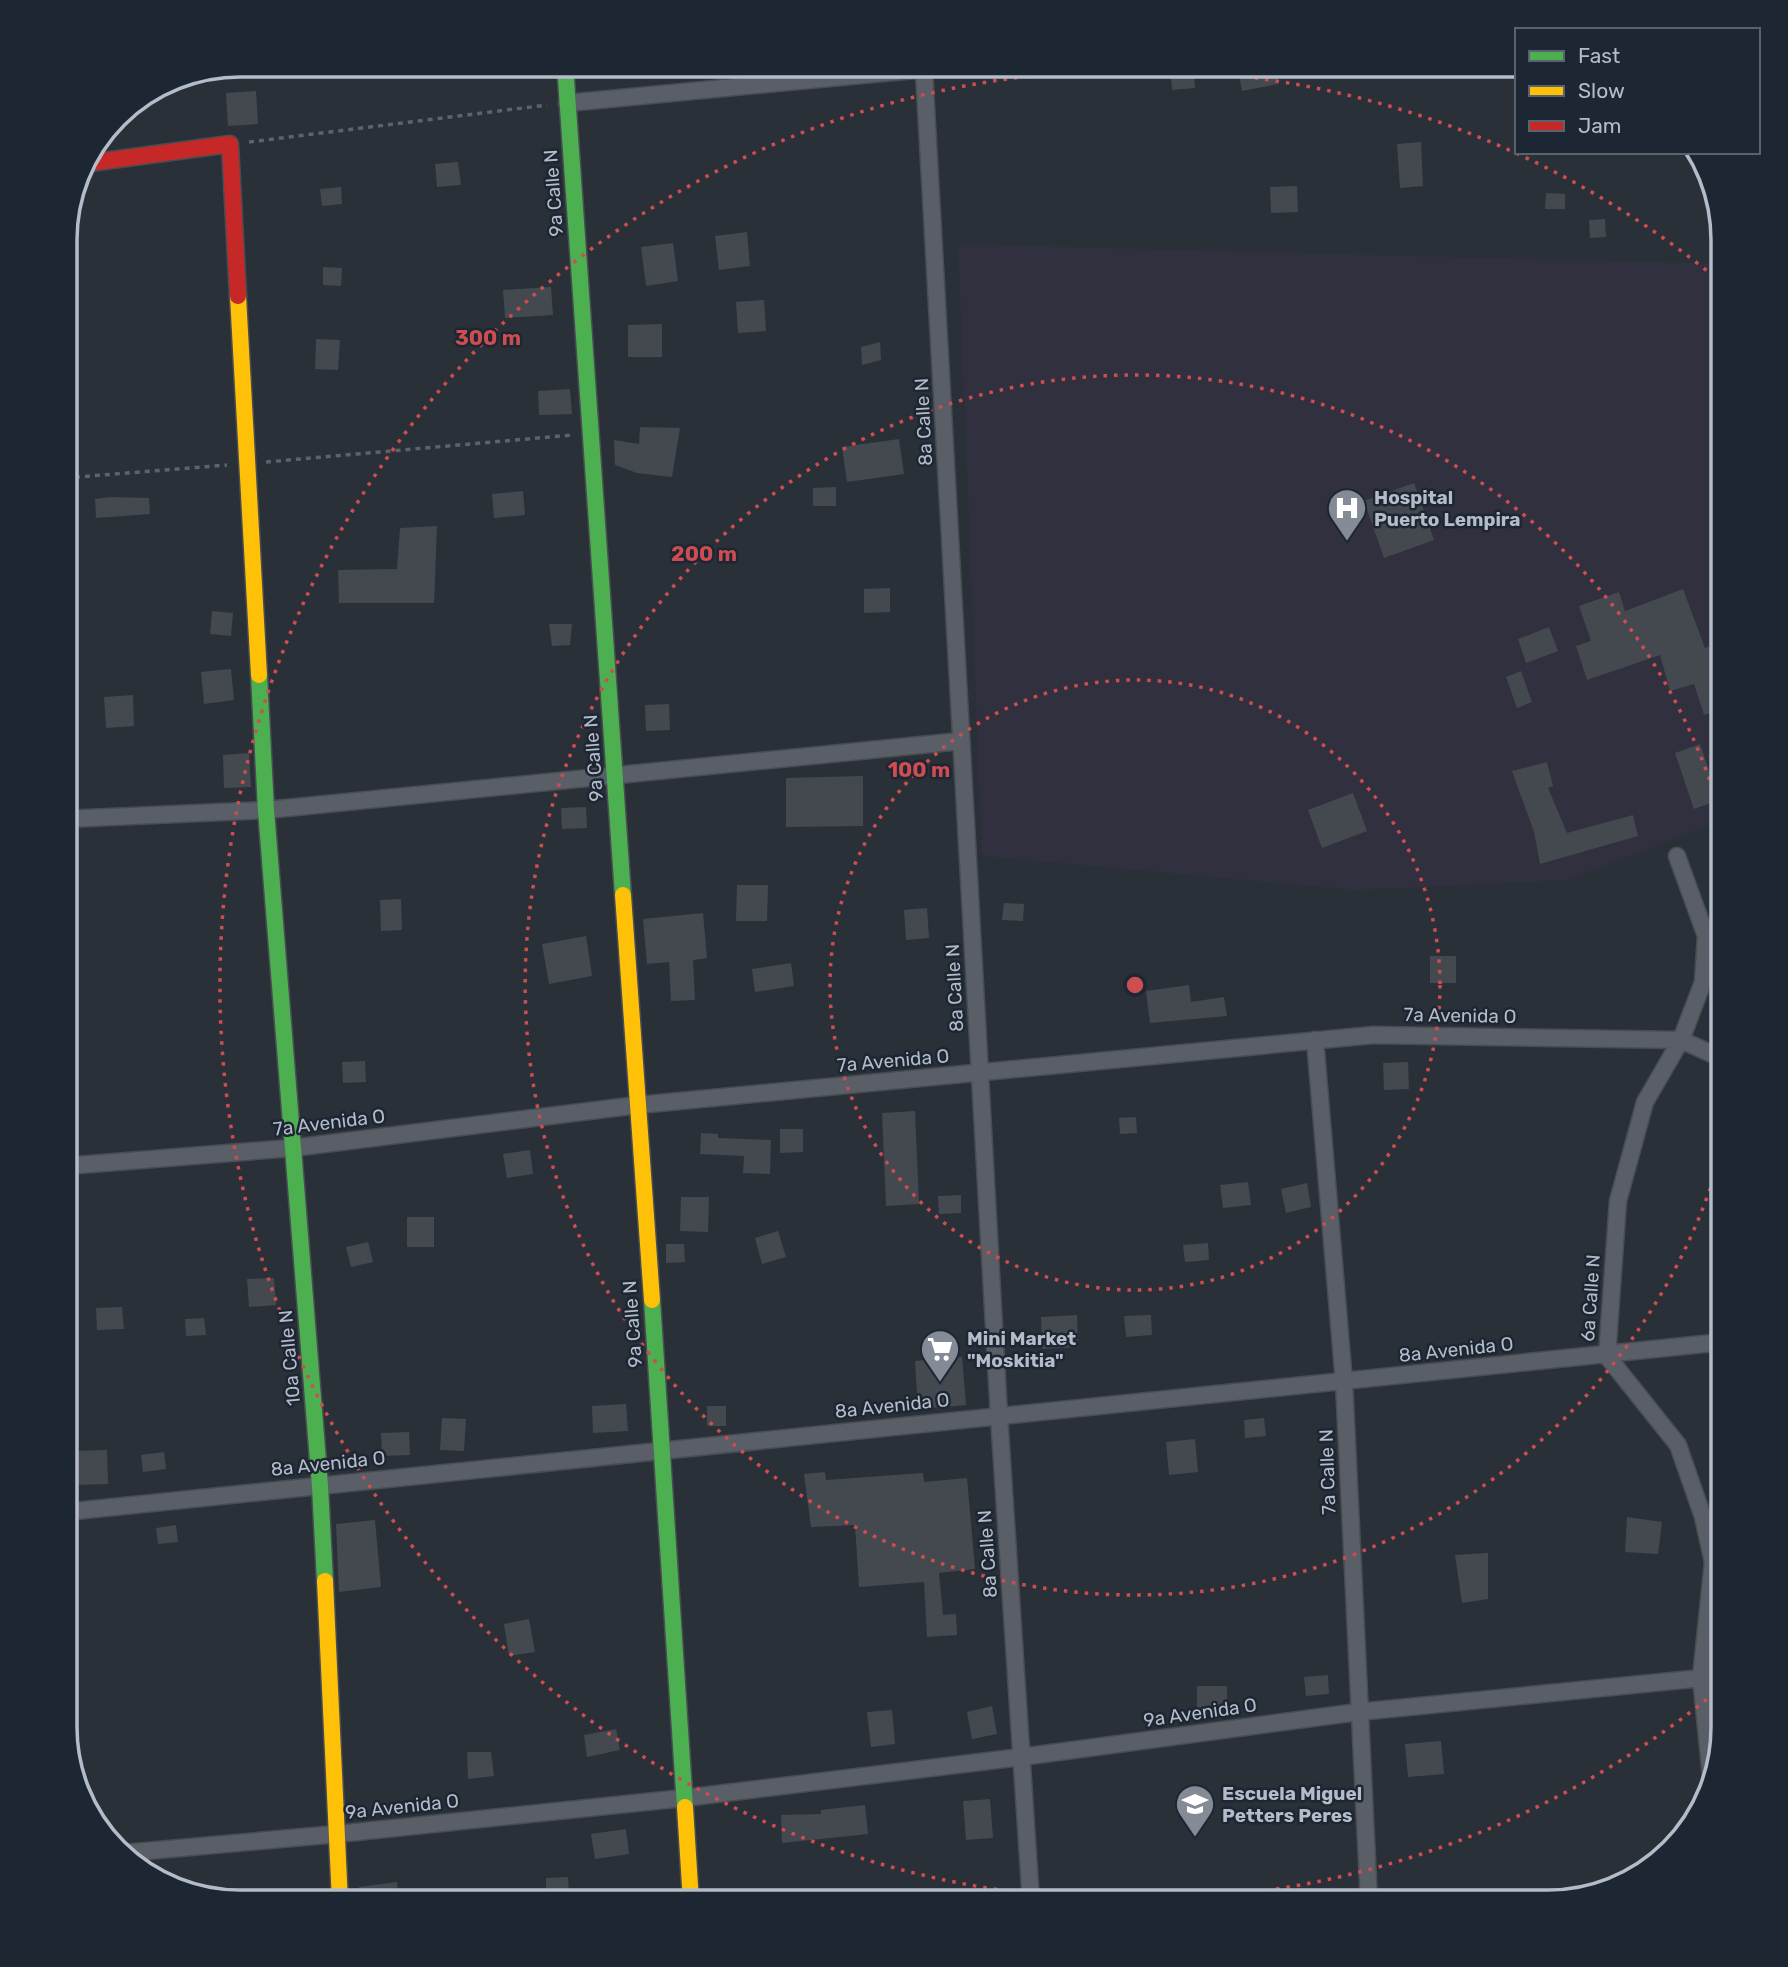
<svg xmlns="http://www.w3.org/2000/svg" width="1788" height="1967" viewBox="0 0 1788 1967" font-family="Rubik,sans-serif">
  <rect width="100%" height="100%" fill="#2a3038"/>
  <path fill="#31303e" d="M 958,244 L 1723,264 L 1723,820 L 1569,880 L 1405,888 L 1353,890 L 982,856 Z"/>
  <path fill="#444950" d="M 1170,65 L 1193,65 L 1195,88 L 1172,90 Z
    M 1237,65 L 1275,65 L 1278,84 L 1242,91 Z
    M 256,91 L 258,124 L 228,126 L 226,93 Z
    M 1421,142 L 1423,186 L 1400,188 L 1397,144 Z
    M 458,162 L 461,185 L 437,187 L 435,164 Z
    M 1297,186 L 1298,212 L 1271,213 L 1270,187 Z
    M 341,187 L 342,204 L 322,206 L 320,189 Z
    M 1546,193 L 1565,194 L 1565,209 L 1545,209 Z
    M 1605,219 L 1606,237 L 1590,238 L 1589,220 Z
    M 747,232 L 750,266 L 719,270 L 715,236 Z
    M 673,243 L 678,281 L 646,286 L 641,247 Z
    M 323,267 L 342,268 L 341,286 L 323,285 Z
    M 551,287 L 553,315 L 505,318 L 503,290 Z
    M 764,300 L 766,331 L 738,333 L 736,302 Z
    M 662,324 L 662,357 L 628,357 L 628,325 Z
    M 316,339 L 340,340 L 338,370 L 315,369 Z
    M 880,342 L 881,360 L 862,365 L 861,347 Z
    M 570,389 L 572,414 L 539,415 L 538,391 Z
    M 640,427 L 680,428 L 672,477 L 637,473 L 615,465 L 614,440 L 639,444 Z
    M 899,439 L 904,474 L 847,482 L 842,447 Z
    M 1414,483 L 1434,540 L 1384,558 L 1364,501 Z
    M 836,487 L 836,506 L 813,506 L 813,488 Z
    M 523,491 L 525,515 L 494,518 L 492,494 Z
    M 111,497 L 149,498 L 150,514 L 96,518 L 95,499 Z
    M 437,526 L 434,603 L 339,603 L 338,570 L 397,569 L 400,528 Z
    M 890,588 L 890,612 L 864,613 L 864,589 Z
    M 1683,589 L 1705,648 L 1723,642 L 1723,696 L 1718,698 L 1722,710 L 1704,715 L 1694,684 L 1670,691 L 1660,655 L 1587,680 L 1576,646 L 1591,641 L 1579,606 L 1619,592 L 1625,611 Z
    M 212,611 L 233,613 L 231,636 L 210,634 Z
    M 549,624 L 572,624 L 570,645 L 552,646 Z
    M 1549,627 L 1558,651 L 1526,663 L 1518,639 Z
    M 231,669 L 234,700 L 204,704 L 201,672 Z
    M 1521,671 L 1532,702 L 1517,708 L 1506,677 Z
    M 133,695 L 134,726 L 106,728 L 104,697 Z
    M 669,704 L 670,730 L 646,731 L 645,705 Z
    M 1700,744 L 1719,800 L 1694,809 L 1675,753 Z
    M 249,753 L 251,787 L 224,788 L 223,755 Z
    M 1547,762 L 1553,786 L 1548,788 L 1567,833 L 1633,815 L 1638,836 L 1540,864 L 1534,832 L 1512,771 Z
    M 863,776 L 863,826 L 786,827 L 786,778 Z
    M 1353,793 L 1367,831 L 1322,848 L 1308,810 Z
    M 586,807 L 587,828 L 562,829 L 561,808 Z
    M 737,885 L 768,885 L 767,921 L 736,921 Z
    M 401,899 L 402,930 L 381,931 L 380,900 Z
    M 1004,903 L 1024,904 L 1023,921 L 1002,920 Z
    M 927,908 L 929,938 L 906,940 L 904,910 Z
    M 703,913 L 707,958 L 693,960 L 695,1000 L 671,1001 L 669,962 L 647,964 L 643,919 Z
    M 586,936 L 592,976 L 549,984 L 542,944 Z
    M 1430,956 L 1456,956 L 1456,983 L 1430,983 Z
    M 791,963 L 794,986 L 755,992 L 752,969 Z
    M 1189,985 L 1191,1002 L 1224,997 L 1227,1016 L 1150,1023 L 1146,991 Z
    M 365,1061 L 366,1082 L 343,1083 L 342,1062 Z
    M 1408,1062 L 1409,1089 L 1384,1090 L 1383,1063 Z
    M 915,1111 L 919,1204 L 886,1206 L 882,1113 Z
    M 1136,1117 L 1137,1133 L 1120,1134 L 1119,1118 Z
    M 780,1129 L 803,1129 L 803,1152 L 780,1153 Z
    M 701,1133 L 718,1134 L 718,1138 L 771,1140 L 770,1174 L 743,1173 L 744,1156 L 700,1154 Z
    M 530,1150 L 533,1174 L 507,1178 L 503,1154 Z
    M 1248,1182 L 1251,1205 L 1223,1208 L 1220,1185 Z
    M 1307,1183 L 1311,1207 L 1286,1213 L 1281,1189 Z
    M 961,1195 L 961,1213 L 939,1214 L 938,1196 Z
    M 681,1197 L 709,1197 L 708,1232 L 680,1231 Z
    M 407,1217 L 434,1217 L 434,1247 L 407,1247 Z
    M 778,1231 L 786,1257 L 762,1264 L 755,1238 Z
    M 368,1242 L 373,1262 L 351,1267 L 346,1247 Z
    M 1208,1243 L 1209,1260 L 1185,1262 L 1183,1245 Z
    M 666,1244 L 684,1244 L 685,1262 L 666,1263 Z
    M 274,1278 L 276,1305 L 249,1307 L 247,1279 Z
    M 122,1307 L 124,1329 L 97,1330 L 96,1308 Z
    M 1077,1315 L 1078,1347 L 1042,1349 L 1041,1317 Z
    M 1151,1315 L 1152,1335 L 1126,1337 L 1124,1316 Z
    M 204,1318 L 206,1335 L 186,1336 L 185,1319 Z
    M 962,1357 L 966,1405 L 918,1409 L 915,1361 Z
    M 626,1404 L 628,1431 L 593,1433 L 592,1406 Z
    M 707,1406 L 726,1406 L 726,1426 L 707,1426 Z
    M 442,1418 L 466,1419 L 464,1451 L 440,1450 Z
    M 1264,1418 L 1266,1436 L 1245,1438 L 1244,1420 Z
    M 409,1432 L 410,1455 L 382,1456 L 381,1433 Z
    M 1195,1439 L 1198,1472 L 1169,1475 L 1166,1442 Z
    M 107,1450 L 108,1484 L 74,1485 L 73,1451 Z
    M 164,1452 L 166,1469 L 143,1472 L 141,1455 Z
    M 825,1472 L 826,1480 L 923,1473 L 924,1482 L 967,1478 L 975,1569 L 939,1573 L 943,1615 L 956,1614 L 957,1635 L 927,1637 L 924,1582 L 859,1587 L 855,1525 L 811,1527 L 804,1474 Z
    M 1627,1517 L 1662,1522 L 1658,1554 L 1625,1552 Z
    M 375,1520 L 381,1587 L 339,1592 L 336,1524 Z
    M 176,1525 L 178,1542 L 158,1544 L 156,1528 Z
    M 1488,1553 L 1488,1599 L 1462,1603 L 1455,1555 Z
    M 529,1619 L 535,1652 L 509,1656 L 504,1624 Z
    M 1328,1675 L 1329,1694 L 1306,1696 L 1304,1677 Z
    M 1197,1686 L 1227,1686 L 1227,1714 L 1197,1715 Z
    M 992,1706 L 997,1734 L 972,1739 L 967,1712 Z
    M 892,1710 L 895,1744 L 871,1747 L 867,1712 Z
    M 616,1729 L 620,1750 L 587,1757 L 584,1735 Z
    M 1441,1741 L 1444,1774 L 1408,1777 L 1405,1744 Z
    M 467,1752 L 491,1752 L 494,1776 L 468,1779 Z
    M 990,1799 L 993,1838 L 966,1840 L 963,1801 Z
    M 865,1805 L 868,1834 L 782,1843 L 781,1815 L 821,1814 L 821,1810 Z
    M 626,1829 L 629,1854 L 595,1859 L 591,1834 Z
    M 568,1877 L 569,1895 L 546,1896 L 546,1878 Z
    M 397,1882 L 399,1902 L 361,1902 L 359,1887 Z"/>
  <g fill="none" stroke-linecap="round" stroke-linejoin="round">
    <g stroke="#484c53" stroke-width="19">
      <path id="street" d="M 924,71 L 999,1416 L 1031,1902
        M 567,103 L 968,65
        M 65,819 L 266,810 L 961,741
        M 1677,856 L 1706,936 L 1703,982 L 1681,1040 L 1645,1102 L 1618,1201 L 1607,1356 L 1678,1445 L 1703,1517 L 1713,1562 L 1701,1677 L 1711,1777
        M 1315,1040 L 1344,1382 L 1369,1902
        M 65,1166 L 292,1148 L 638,1105 L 1373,1035 L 1681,1040 L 1723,1059
        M 65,1512 L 1723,1342
        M 124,1853 L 337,1834 L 684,1798 L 1021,1757 L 1358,1712 L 1723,1676"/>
    </g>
    <g stroke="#484c53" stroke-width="19">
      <path id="fast" d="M 565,65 L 623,895
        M 259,675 L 266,810 L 320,1486 L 325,1581
        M 652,1300 L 685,1807"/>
    </g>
    <g stroke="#484c53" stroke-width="19">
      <path id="slow" d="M 238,296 L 259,675
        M 623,895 L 652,1300
        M 325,1581 L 340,1902
        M 685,1807 L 691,1902"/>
    </g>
    <g stroke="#484c53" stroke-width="19">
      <path id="jam" d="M 82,164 L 230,144 L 238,296"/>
    </g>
    <path stroke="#5d636a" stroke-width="3.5" stroke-dasharray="5 5" stroke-linecap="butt" d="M 249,142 L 547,105
      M 266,462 L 572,435
      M 65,478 L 227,465"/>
    <use href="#street" stroke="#5a5e66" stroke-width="16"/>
    <use href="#fast" stroke="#4caf50" stroke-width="16"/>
    <use href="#slow" stroke="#ffc107" stroke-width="16"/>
    <use href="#jam" stroke="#c62828" stroke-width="16"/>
  </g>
  <g fill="none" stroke="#ce4d50" stroke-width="3.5" stroke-dasharray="3.5 7">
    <circle cx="1135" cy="985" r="305"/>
    <path d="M1723 1148A610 610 0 1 1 1723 822"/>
    <path d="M1723 1686A915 915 0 1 1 1723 284"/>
  </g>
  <defs>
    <g id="hospital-pin" transform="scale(2.0125)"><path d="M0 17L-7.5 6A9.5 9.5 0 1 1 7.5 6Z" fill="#848b96" stroke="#1d2633"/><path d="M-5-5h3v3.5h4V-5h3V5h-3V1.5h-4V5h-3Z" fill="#fff"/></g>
    <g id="supermarket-pin" transform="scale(2.0125)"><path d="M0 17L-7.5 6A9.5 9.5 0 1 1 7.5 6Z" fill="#848b96" stroke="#1d2633"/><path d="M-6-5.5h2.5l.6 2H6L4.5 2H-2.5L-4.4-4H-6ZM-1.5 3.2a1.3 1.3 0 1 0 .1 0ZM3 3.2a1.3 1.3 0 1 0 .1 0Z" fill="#fff"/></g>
    <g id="school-pin" transform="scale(2.0125)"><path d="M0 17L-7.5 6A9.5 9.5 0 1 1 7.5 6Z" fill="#848b96" stroke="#1d2633"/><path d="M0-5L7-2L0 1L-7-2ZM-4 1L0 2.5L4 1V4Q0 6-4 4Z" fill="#fff"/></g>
  </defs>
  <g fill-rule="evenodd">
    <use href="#hospital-pin" x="1347" y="508"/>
    <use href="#supermarket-pin" x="940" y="1349"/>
    <use href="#school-pin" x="1195" y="1804"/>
  </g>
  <g text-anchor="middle" stroke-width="5" stroke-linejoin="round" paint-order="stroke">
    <g font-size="19" fill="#b4bcc9" stroke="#1d2633">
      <text transform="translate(553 193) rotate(-94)" y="7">9a Calle N</text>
      <text transform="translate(923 422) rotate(-93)" y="7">8a Calle N</text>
      <text transform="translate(593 758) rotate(-94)" y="7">9a Calle N</text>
      <text transform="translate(954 988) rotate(-93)" y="7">8a Calle N</text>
      <text transform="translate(1460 1015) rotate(1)" y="7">7a Avenida O</text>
      <text transform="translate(893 1060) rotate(-5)" y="7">7a Avenida O</text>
      <text transform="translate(329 1122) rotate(-7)" y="7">7a Avenida O</text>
      <text transform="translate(1590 1298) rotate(-86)" y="7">6a Calle N</text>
      <text transform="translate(632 1324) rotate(-94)" y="7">9a Calle N</text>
      <text transform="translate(1456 1349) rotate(-6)" y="7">8a Avenida O</text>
      <text transform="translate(289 1358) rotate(-95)" y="7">10a Calle N</text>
      <text transform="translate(892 1405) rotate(-6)" y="7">8a Avenida O</text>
      <text transform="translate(328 1463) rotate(-6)" y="7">8a Avenida O</text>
      <text transform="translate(1327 1472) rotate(-92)" y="7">7a Calle N</text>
      <text transform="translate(987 1554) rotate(-94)" y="7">8a Calle N</text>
      <text transform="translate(1200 1712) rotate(-8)" y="7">9a Avenida O</text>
      <text transform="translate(402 1806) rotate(-6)" y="7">9a Avenida O</text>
    </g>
    <g font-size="19" font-weight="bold" fill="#b4bcc9" stroke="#1d2633" text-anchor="start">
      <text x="1374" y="504">Hospital<tspan x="1374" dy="22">Puerto Lempira</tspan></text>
      <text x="967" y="1345">Mini Market<tspan x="967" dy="22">"Moskitia"</tspan></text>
      <text x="1222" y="1800">Escuela Miguel<tspan x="1222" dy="22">Petters Peres</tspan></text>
    </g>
  </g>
  <path d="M0 0H1788V1967H0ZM240 77H1548A163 163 0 0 1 1711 240V1727A163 163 0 0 1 1548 1890H240A163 163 0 0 1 77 1727V240A163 163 0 0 1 240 77Z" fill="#1d2633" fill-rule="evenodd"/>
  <path fill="none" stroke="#b4bcc9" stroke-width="3.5" d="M240 77H1548A163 163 0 0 1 1711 240V1727A163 163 0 0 1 1548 1890H240A163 163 0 0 1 77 1727V240A163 163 0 0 1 240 77Z"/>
  <circle cx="1135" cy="985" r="10" fill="#ce4d50" stroke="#1d2633" stroke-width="3.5"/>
  <g font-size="21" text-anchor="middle" font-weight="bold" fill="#ce4d50" stroke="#1d2633" stroke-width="5" stroke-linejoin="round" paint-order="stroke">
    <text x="488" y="345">300 m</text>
    <text x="704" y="561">200 m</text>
    <text x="919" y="777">100 m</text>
  </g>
  <rect x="1515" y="28" width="245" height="126" fill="#1d2633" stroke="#59626f" stroke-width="2"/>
  <rect x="1529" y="51" width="35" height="10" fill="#4caf50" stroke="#59626f" stroke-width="2"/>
  <text x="1578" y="63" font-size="21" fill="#b4bcc9">Fast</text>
  <rect x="1529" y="86" width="35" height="10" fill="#ffc107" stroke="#59626f" stroke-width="2"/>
  <text x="1578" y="98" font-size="21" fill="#b4bcc9">Slow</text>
  <rect x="1529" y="121" width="35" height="10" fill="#c62828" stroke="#59626f" stroke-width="2"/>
  <text x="1578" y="133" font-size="21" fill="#b4bcc9">Jam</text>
</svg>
